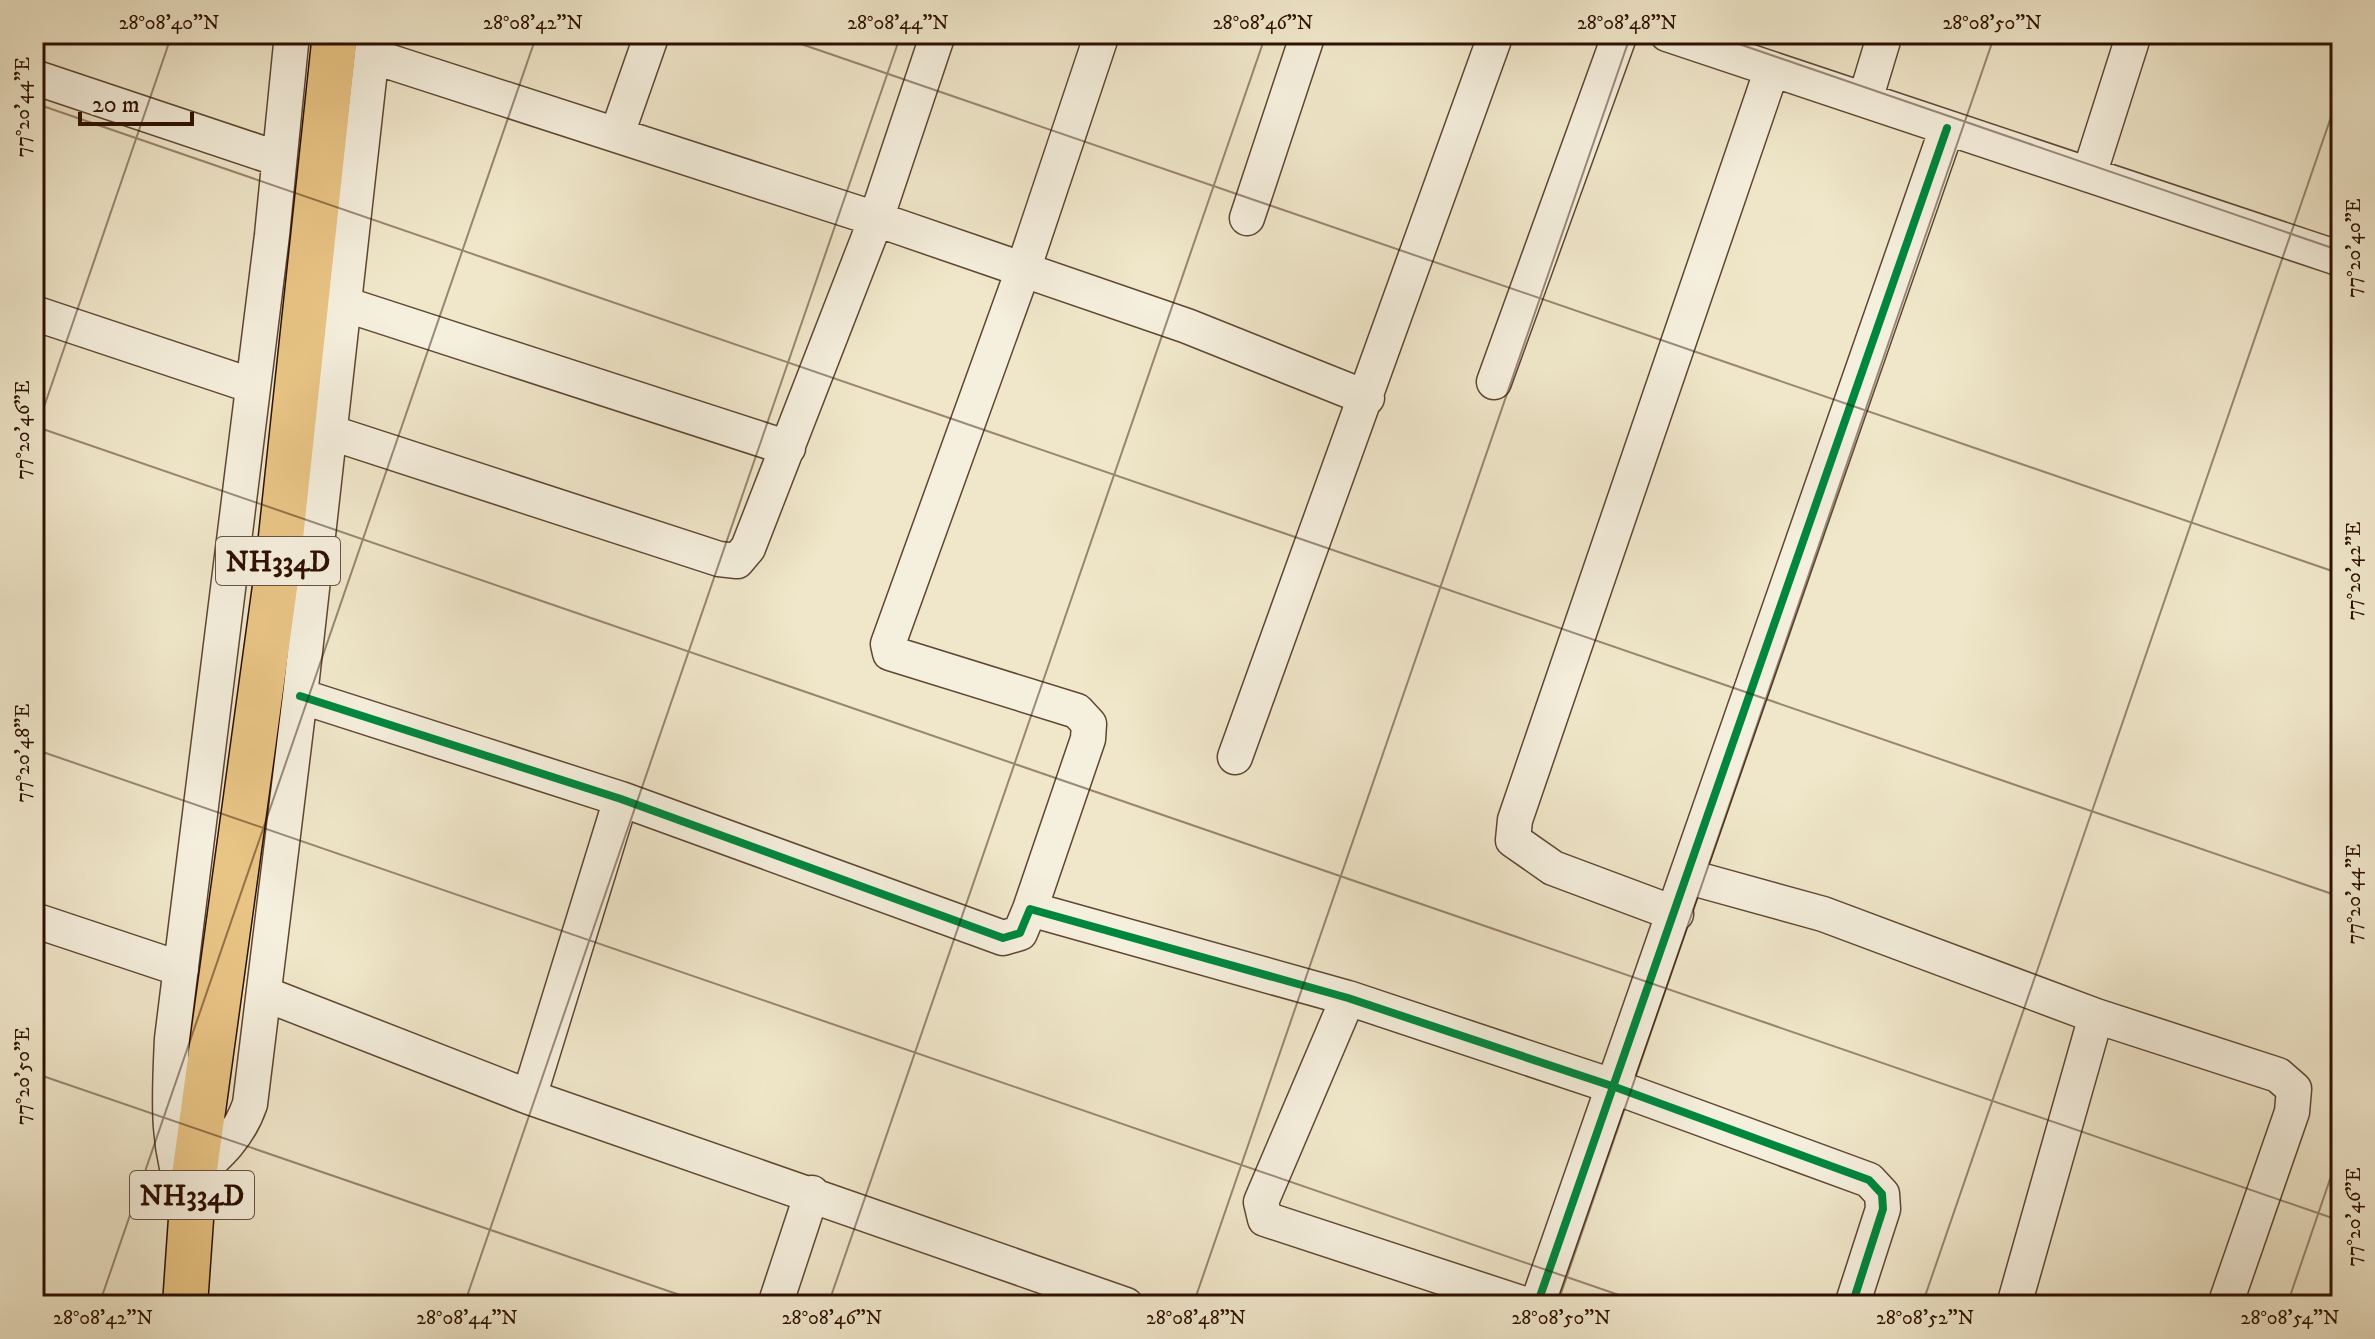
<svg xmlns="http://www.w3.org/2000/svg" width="2375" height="1339" viewBox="0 0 2375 1339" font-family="'IM FELL DW Pica',serif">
  <rect width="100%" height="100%" fill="#f0e7ca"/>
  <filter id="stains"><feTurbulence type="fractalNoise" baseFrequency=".0025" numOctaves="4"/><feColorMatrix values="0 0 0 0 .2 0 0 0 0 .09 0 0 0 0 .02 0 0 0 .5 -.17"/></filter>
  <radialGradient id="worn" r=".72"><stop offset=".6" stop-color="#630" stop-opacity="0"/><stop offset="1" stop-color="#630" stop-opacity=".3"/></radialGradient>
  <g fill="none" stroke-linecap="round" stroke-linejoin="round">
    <g stroke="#5e4632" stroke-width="37">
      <path id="street" d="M 1667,34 L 2341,259
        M 372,56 L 876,219 L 1187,326 L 1367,398
        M 34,77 L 279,159
        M 1865,100 L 1885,34
        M 617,134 L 652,34
        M 2089,175 L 2134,34
        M 1247,218 L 1308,34
        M 344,304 L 788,448
        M 34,313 L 253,386
        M 1494,382 L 1620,34
        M 329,432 L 719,559 L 737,561 L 748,548 L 876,219 L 938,34
        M 300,696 L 621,799 L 1003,938 L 1020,933 L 1030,909 L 1348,998 L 1615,1087 L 1869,1180 L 1882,1194 L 1883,1209 L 1852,1305
        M 1235,757 L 1496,34
        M 1689,877 L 1823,914 L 2096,1016 L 2278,1075 L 2294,1089 L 2292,1112 L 2225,1305
        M 1030,909 L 1088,739 L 1089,724 L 1077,711 L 890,653 L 888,644 L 1023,270 L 1102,34
        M 1676,914 L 1553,868 L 1513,840 L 1515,820 L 1772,69
        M 34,920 L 181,969
        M 265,994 L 529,1097 L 1126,1305
        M 1348,998 L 1261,1202 L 1265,1219 L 1527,1305
        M 529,1097 L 621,799
        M 194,1176 C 219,1154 239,1136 250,1104 L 300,696 L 374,34
        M 189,1207 C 166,1147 169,1102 172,1039 L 272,235 L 292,34
        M 775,1305 L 812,1193
        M 1537,1305 L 1947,128
        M 2014,1305 L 2096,1016"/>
    </g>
    <g stroke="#2d1000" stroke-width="47">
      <path id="highway" d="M 185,1305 L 194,1176 L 278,565 L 335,34"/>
    </g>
    <use href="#street" stroke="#f5efdd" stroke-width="34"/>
    <use href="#highway" stroke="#e8c485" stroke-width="44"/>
    <g stroke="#f5efdd" stroke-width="13">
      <path id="cycleway" d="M 300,696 L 621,799 L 1003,938 L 1020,933 L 1030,909 L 1348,998 L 1615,1087 L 1869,1180 L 1882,1194 L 1883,1209 L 1852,1305
        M 1537,1305 L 1947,128"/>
    </g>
    <use href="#cycleway" stroke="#00873e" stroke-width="8"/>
  </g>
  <path fill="none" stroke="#2d1000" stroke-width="2" stroke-opacity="0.45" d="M 772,34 L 2341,574M 1710,34 L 2341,251M 34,103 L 2341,897M 34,426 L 2341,1221M 34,436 L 172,34M 34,749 L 1648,1305M 34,1073 L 709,1305M 99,1305 L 537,34M 464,1305 L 901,34M 828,1305 L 1266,34M 1193,1305 L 1631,34M 1557,1305 L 1995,34M 1922,1305 L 2341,88M 2287,1305 L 2341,1147"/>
  <g text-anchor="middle" stroke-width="7" stroke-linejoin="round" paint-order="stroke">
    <g fill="#f5efdd" stroke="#695342" stroke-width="2">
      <rect x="216" y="537" width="124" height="48" rx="6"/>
      <rect x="130" y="1171" width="124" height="48" rx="6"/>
    </g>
    <g font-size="28" font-weight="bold" fill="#2d1000">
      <text x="278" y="571">NH334D</text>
      <text x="192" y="1205">NH334D</text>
    </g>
  </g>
  <rect width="2375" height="1339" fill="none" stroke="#f0e7ca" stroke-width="88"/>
  <path d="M80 112v12h112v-12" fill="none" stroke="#2d1000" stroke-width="4"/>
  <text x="92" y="112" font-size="24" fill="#2d1000" stroke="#f5efdd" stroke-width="6" paint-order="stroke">20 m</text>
  <rect x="44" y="44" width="2287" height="1251" fill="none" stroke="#2d1000" stroke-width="3"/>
  <g font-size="20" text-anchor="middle" fill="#2d1000">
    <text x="169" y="29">28°08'40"N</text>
    <text x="533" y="29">28°08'42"N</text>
    <text x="898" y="29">28°08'44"N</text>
    <text x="1263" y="29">28°08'46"N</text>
    <text x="1627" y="29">28°08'48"N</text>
    <text x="1992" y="29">28°08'50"N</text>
    <text transform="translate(22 107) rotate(-90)" y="7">77°20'44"E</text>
    <text transform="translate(2353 248) rotate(-90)" y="7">77°20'40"E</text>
    <text transform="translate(22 430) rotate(-90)" y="7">77°20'46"E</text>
    <text transform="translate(2353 571) rotate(-90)" y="7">77°20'42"E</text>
    <text transform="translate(22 753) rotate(-90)" y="7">77°20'48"E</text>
    <text transform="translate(2353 894) rotate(-90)" y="7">77°20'44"E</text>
    <text transform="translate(22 1076) rotate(-90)" y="7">77°20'50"E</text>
    <text transform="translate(2353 1217) rotate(-90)" y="7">77°20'46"E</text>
    <text x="103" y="1324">28°08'42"N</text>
    <text x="467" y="1324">28°08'44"N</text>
    <text x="832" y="1324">28°08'46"N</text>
    <text x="1196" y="1324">28°08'48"N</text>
    <text x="1561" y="1324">28°08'50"N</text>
    <text x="1925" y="1324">28°08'52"N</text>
    <text x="2290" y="1324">28°08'54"N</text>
  </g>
  <rect width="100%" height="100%" filter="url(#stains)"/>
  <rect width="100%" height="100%" fill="url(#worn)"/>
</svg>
